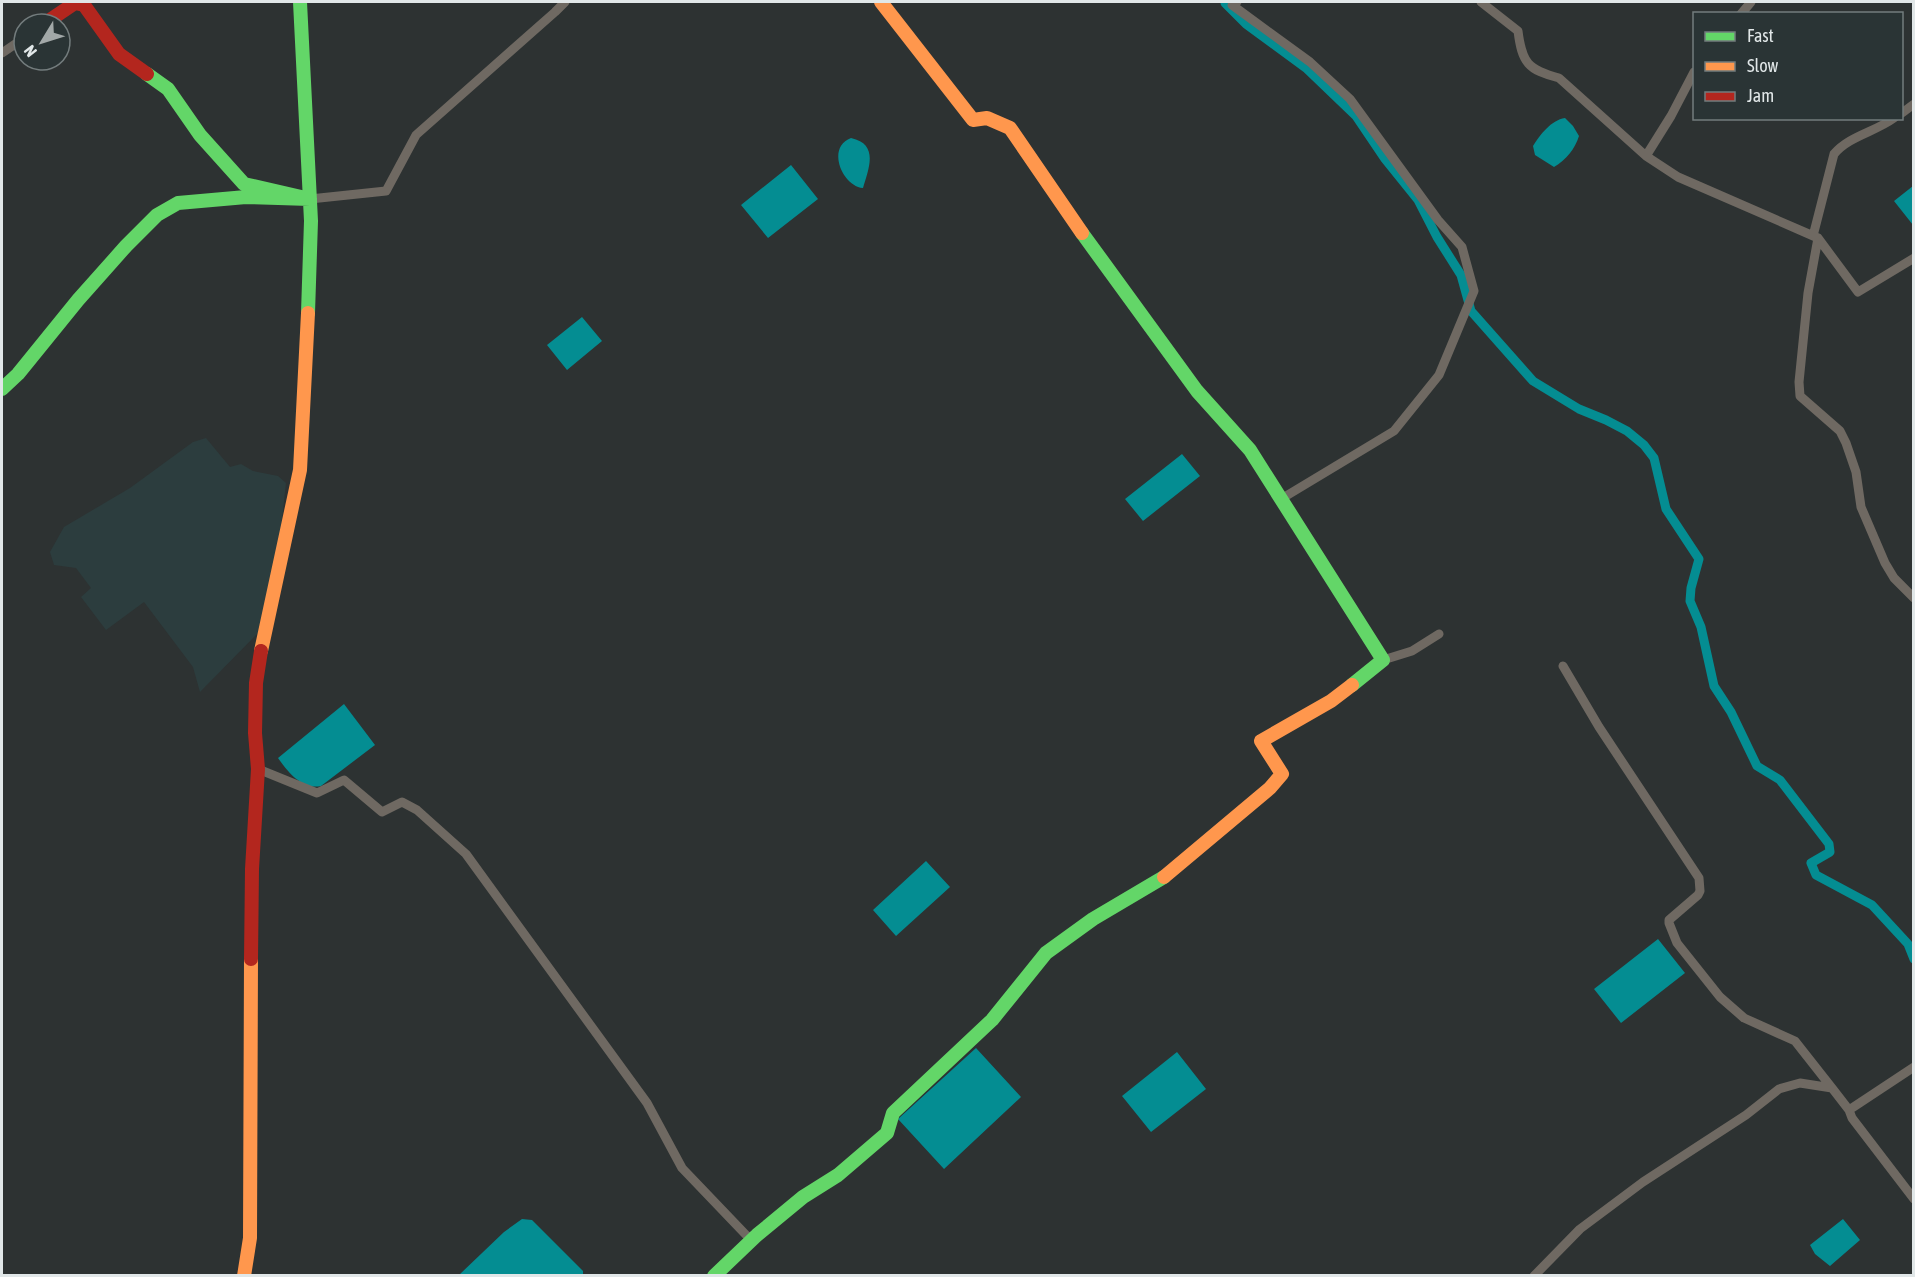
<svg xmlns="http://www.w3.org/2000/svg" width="1915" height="1277" viewBox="0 0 1915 1277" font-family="'Asap Condensed',sans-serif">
  <rect width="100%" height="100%" fill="#2d3232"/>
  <path fill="#2c3d3e" d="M 206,438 L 230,467 L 241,464 L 253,471 L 278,476 L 286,483 L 278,556 L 258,633 L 200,692 L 193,667 L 144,602 L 106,630 L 81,597 L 91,588 L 76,568 L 54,565 L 50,552 L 64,527 L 130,488 L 193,442 Z"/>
  <path fill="#048d92" d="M 1565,118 L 1573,126 L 1579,136 C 1575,149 1566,160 1554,167 L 1535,155 L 1533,146 C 1540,135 1551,120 1565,118 Z
    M 851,138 C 879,144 869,168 863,188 C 842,186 826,147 851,138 Z
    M 791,165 L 818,199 L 768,238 L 741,205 Z
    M 1913,186 L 1913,225 L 1894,201 Z
    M 582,317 L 602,341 L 567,370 L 547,345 Z
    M 1182,454 L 1200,476 L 1143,521 L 1125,499 Z
    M 344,704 L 375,745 L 321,786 C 302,790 288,772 278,758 Z
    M 926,861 L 950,887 L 896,936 L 873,910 Z
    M 1658,939 L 1685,973 L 1621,1023 L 1594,989 Z
    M 976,1048 L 1021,1097 L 944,1169 L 898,1119 Z
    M 1177,1052 L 1206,1089 L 1151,1132 L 1122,1096 Z
    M 522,1219 L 532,1220 L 583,1271 L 583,1275 L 459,1275 L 504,1232 Z
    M 1843,1219 L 1860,1240 L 1830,1266 L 1815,1254 L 1810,1245 Z"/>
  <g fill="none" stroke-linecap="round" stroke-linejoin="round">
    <path stroke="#048d92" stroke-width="9" d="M 1225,3 L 1246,24 L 1306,68 L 1356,116 L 1385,159 L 1418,200 L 1437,237 L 1461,275 L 1471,311 L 1533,381 L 1579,409 L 1606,420 L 1627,431 L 1644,445 L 1654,458 L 1666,509 L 1699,559 L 1691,588 L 1690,601 L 1701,627 L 1714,686 L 1731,712 L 1757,766 L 1780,780 L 1829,844 L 1830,852 L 1811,863 L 1816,875 L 1872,905 L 1908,944 L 1914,959"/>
    <path stroke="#6f6962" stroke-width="9" d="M 1237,2 L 1232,5 L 1310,62 L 1350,99 L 1438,220 L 1462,247 L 1474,291 L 1439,375 L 1394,431 L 1281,499
      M 1481,2 L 1518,31 C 1522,63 1528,70 1559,78 L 1646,156 L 1678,177 L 1818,238 L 1858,292 L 1914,258
      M 1741,14 L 1751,2
      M 2,53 L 24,38
      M 1902,113 L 1914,104
      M 1646,156 L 1671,116 L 1694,72
      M 310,199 L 386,191 L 416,135 L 555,12 L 565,2
      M 1813,236 L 1834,154 C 1849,136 1875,132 1894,118
      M 1818,238 L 1808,293 L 1799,382 L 1800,396 L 1840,431 L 1846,443 L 1856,472 L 1861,507 L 1885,563 L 1894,578 L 1914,598
      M 1383,660 L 1412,651 L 1439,634
      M 1563,666 L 1599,727 L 1699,878 L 1700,891 L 1698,895 L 1669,920 L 1669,923 L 1677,943 L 1720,997 L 1744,1018 L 1795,1041 L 1832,1088
      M 258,769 L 317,793 L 344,780 L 382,812 L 402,802 L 417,810 L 466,854 L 647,1103 L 682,1168 L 748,1237 L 757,1235
      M 1849,1110 L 1852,1118 L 1914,1199
      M 1534,1276 L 1580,1229 L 1643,1182 L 1746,1115 L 1779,1089 L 1800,1083 L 1832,1088 L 1849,1110 L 1914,1067"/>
    <path stroke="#63d668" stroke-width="14" d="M 300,2 L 311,221 L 308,313
      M 1082,233 L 1197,391 L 1250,450 L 1383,660 L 1352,685
      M 2,389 L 18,374 L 78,300 L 126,246 L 157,215 L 178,203 L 246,197 L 310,199 L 244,184 L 200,135 L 168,89 L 147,74
      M 714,1276 L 757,1235 L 803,1197 L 838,1175 L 887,1133 L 893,1113 L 992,1020 L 1046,953 L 1093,919 L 1164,877"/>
    <path stroke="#ff974d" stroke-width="14" d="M 881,2 L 973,120 L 987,118 L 1010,128 L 1082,233
      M 261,651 L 300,470 L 308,313
      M 1164,877 L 1270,788 L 1282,774 L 1261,741 L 1331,701 L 1352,685
      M 244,1276 L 250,1238 L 251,959"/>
    <path stroke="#b3261e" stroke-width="14" d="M 44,24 L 75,3 L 84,5 L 119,54 L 147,74
      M 251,959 L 252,869 L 258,769 L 255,733 L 256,683 L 261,651"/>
  </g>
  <rect width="1915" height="1277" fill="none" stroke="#e1e7e8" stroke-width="6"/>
  <rect x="1693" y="12" width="210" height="108" fill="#2a3435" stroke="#737c7d" stroke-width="1.5"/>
  <rect x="1705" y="32" width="30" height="9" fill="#63d668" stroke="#737c7d" stroke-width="1.5"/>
  <text x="1747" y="42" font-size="18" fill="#e1e7e8">Fast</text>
  <rect x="1705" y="62" width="30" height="9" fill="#ff974d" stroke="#737c7d" stroke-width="1.5"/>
  <text x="1747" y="72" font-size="18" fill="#e1e7e8">Slow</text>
  <rect x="1705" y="92" width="30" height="9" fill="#b3261e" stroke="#737c7d" stroke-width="1.5"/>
  <text x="1747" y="102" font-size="18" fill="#e1e7e8">Jam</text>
  <g transform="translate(42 42) rotate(232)"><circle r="28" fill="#2a3435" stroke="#737c7d" stroke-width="1.5"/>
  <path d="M0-4.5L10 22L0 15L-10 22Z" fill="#a2a8a8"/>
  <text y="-9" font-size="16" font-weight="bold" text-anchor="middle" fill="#e1e7e8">N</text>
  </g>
</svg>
